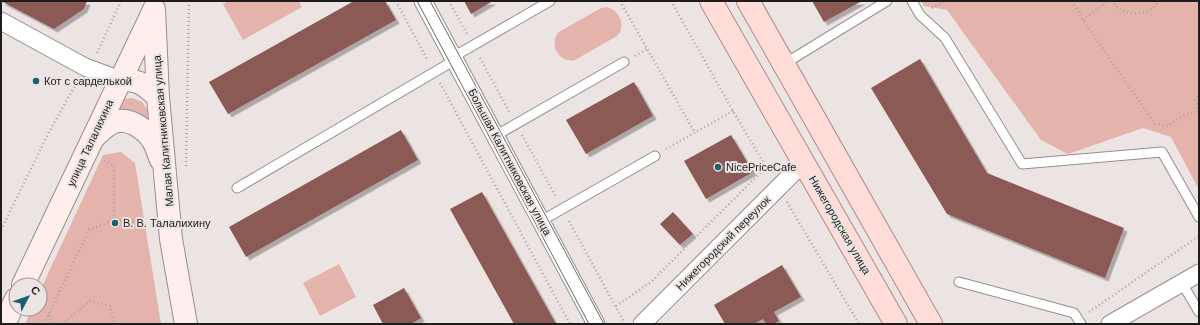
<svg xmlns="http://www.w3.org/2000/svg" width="1200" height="325" viewBox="0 0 1200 325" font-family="Arial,sans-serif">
  <defs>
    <filter id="shadow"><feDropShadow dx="3.5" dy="3.5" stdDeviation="0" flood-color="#0004"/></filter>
  </defs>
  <rect width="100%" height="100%" fill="#ebe4e3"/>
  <path fill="#e4b3ac" d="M 228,1 L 299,1 L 302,7 L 243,40 L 223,4 Z
    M 921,1 L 1199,1 L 1199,190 L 1171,137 L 1143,128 L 1068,154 L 1041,140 L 947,10 L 924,6 Z
    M 607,7 C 619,10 627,26 617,36 L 575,60 C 559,64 548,44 559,32 L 601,8 Z
    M 133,98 L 142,102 L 148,110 L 147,123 L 113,114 L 120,99 Z
    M 121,152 L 135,163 L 161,324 L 25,324 L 32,309 L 40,309 L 40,291 L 103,155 Z
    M 339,264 L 356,297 L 320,316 L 303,283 Z"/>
  <path fill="#8b5a54" filter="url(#shadow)" d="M 1,1 L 87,1 L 84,9 L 54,29 Z
    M 354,1 L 385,1 L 396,20 L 228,114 L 209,82 Z
    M 464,1 L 493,1 L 471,14 Z
    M 812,1 L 862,1 L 824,22 Z
    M 920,59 L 987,173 L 1124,228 L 1105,278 L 947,214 L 871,88 Z
    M 634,82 L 653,116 L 586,154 L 566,120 Z
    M 401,130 L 418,160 L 246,257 L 229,227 Z
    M 731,135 L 753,172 L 706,199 L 684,161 Z
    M 482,192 L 556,324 L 514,324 L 450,209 Z
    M 673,212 L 693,234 L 680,245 L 660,224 Z
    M 782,265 L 801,297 L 774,312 L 779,321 L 774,324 L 766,324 L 763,319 L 754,324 L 725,324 L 714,305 Z
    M 404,288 L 421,318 L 411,324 L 383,324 L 373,305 Z"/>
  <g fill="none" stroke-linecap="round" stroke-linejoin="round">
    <g stroke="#948e8d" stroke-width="11">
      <path id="lane" d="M 912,1 L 920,15 L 945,38 L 1022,164 L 1162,152 L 1199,217
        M 453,57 L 550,1
        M 784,64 L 887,1
        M 495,136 L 624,62
        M 237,188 L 455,60
        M 541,221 L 655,156
        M 959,282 L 1074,313 L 1081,324
        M 1182,283 L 1199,312"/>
    </g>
    <g stroke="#948e8d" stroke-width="19">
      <path id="street" d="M 423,1 L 596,324
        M 1,21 L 85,67 L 120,80
        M 642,324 L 804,162
        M 1110,324 L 1199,273"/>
    </g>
    <g stroke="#948e8d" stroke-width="24">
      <path id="secondary" d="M 154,9 L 158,97 L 171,239 L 186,324
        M 120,80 C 139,79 145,85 158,97
        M 93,138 C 99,133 106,125 114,122 C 128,117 144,128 152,139 C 156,145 158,153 161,160
        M 23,285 L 153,12
        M 4,324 L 16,299"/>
    </g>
    <g stroke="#b08b85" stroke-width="24">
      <path id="primary" d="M 711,1 L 896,324
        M 748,1 L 931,324"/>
    </g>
    <path stroke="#a9a4a3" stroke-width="2.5" stroke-dasharray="1 3" stroke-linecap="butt" d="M 396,1 L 428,61
      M 449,1 L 467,34
      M 620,1 L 695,133
      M 671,1 L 733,111 L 769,172
      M 1072,1 L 1083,20 L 1155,124 L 1167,126 L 1183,116 L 1199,111
      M 1111,1 C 1114,4 1117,8 1121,10 C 1133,16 1152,14 1158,1
      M 932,8 L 945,1
      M 1083,20 L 1108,1
      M 97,53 L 121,1
      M 635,56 L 647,49
      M 480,58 L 510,113
      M 440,83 L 570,324
      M 1199,93 L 1195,99 L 1199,111
      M 522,135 L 556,197
      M 666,149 L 733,111
      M 104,161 L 114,165 L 114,220 L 137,222
      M 186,166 L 189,1
      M 787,202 L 859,324
      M 569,221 L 624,322
      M 1,230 L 49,132 L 77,82
      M 616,306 L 651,282 L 766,167
      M 1089,312 L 1199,236
      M 49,315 L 52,324
      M 44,324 L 89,230 L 114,220
      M 62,324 L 90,301 L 110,306 L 115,324"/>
    <use href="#lane" stroke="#fff" stroke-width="9"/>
    <use href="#street" stroke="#fff" stroke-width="17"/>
    <use href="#secondary" stroke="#ffeeec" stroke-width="22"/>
    <use href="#primary" stroke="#feddd8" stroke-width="22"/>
    <path stroke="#696564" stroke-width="1" d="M 417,1 L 589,324
      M 430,1 L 604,324"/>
  </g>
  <g fill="#17626e" stroke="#ebe4e3" stroke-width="1.5">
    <circle cx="36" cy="81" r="4"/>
    <circle cx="718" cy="167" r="4"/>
    <circle cx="115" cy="223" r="4"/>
  </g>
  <g text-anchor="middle" stroke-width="4" stroke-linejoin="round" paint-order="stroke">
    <g font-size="11" fill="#1f1d1c" stroke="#ebe4e3" text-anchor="start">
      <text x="44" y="85">Кот с сарделькой</text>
      <text x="726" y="171">NicePriceCafe</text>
      <text x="123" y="227">В. В. Талалихину</text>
    </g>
    <g font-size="11" fill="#1f1d1c" stroke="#ebe4e3">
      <text transform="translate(163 131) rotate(-95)" y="4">Малая Калитниковская улица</text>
      <text transform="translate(90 143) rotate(-65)" y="4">улица Талалихина</text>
      <text transform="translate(510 162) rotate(62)" y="4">Большая Калитниковская улица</text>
      <text transform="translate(840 225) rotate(60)" y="4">Нижегородская улица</text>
      <text transform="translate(723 243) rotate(-45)" y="4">Нижегородский переулок</text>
    </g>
  </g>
  <rect width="1200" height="325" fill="none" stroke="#1f1d1c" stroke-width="4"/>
  <g transform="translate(28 297) rotate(49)"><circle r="19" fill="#ebe4e3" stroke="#999493"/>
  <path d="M0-3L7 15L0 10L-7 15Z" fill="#17626e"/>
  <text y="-6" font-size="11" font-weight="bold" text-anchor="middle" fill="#1f1d1c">С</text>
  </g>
</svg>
